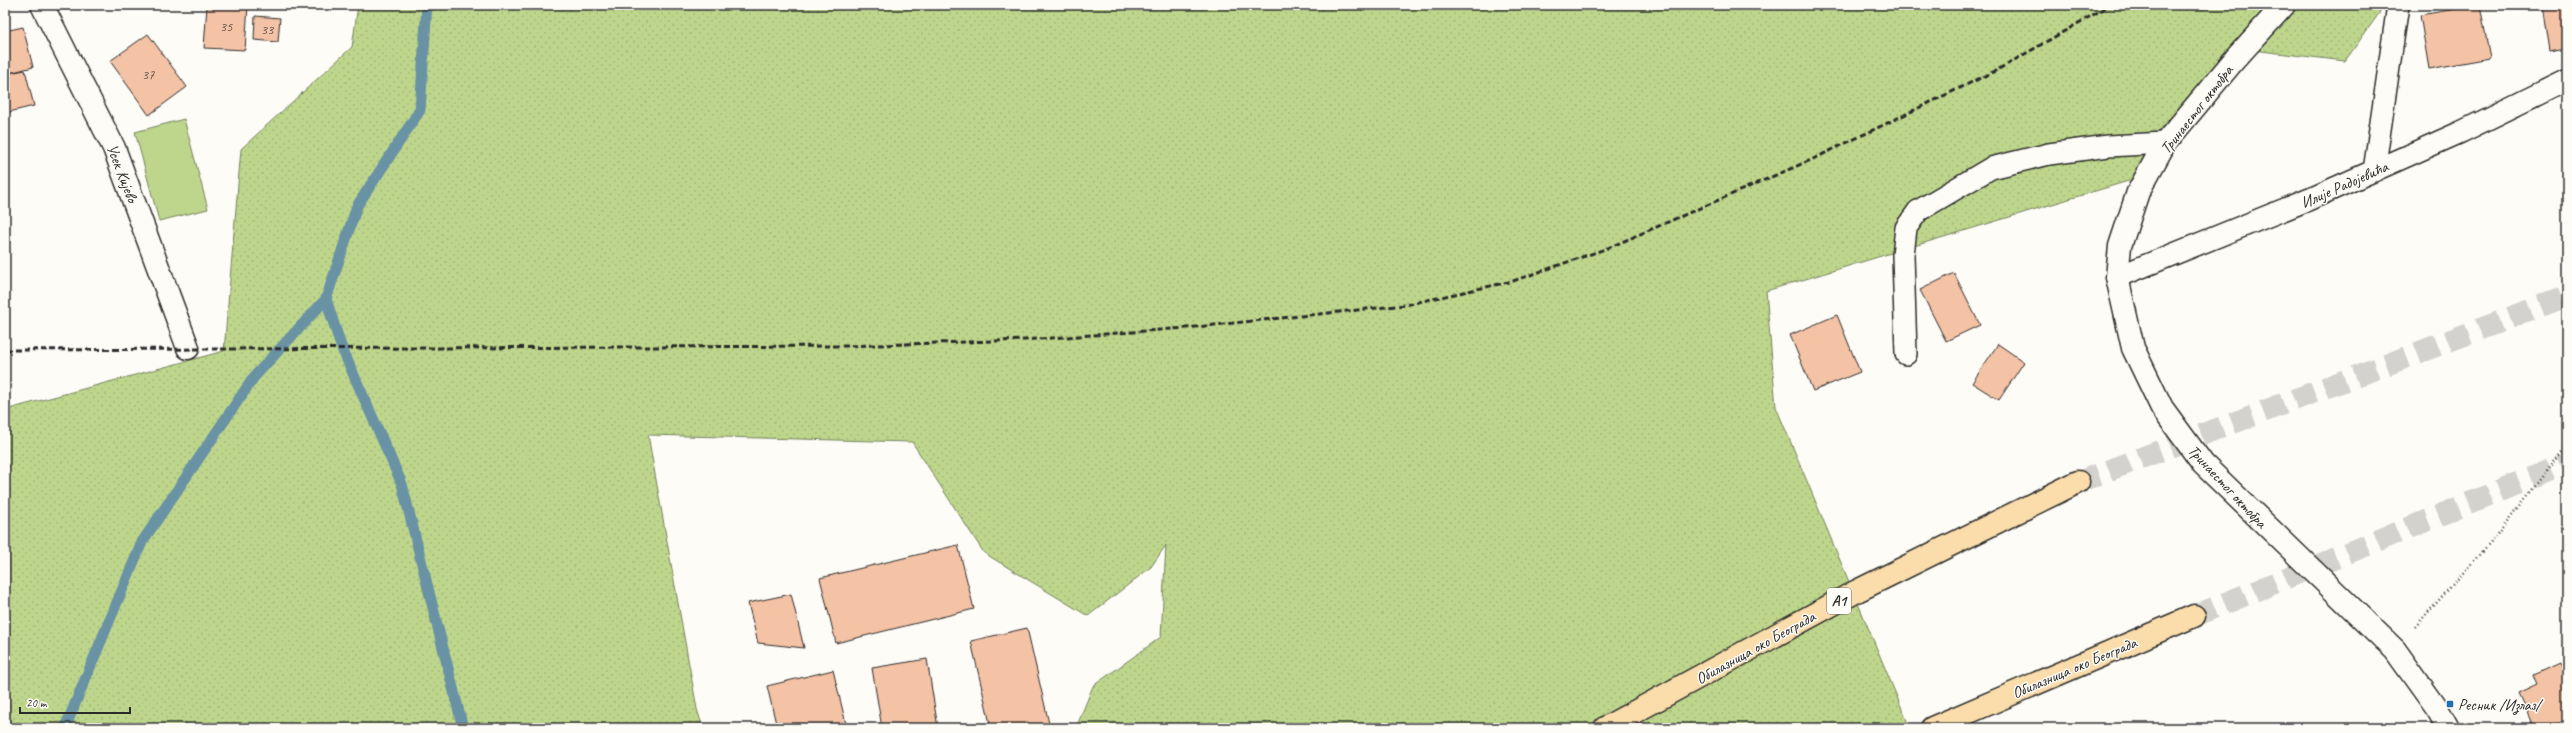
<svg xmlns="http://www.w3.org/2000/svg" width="2572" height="733" viewBox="0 0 2572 733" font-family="Caveat,sans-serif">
  <defs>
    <pattern id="grass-dots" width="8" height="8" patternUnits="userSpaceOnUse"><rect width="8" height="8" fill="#bed68c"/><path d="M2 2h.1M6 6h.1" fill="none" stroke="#a3b879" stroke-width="1.8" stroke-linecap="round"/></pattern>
  </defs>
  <rect width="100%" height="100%" fill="#fdfcf7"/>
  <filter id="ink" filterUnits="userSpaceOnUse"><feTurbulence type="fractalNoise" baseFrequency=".025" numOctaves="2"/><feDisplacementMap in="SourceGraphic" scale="8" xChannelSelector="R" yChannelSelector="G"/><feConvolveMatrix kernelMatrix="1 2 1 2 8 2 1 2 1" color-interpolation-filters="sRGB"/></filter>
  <g filter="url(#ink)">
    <path fill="url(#grass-dots)" stroke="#74805c" d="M 358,5 L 2385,5 L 2345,61 L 2244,49 L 2148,175 L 1766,291 L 1776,407 L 1910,728 L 1076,728 L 1093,686 L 1161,637 L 1166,545 L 1151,567 L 1088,616 L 984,553 L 912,442 L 648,435 L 697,709 L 703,728 L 5,728 L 5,410 L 224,351 L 241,149 L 352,47 Z"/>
    <path fill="#bed68c" stroke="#74805c" d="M 184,119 L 208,209 L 159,221 L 135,132 Z"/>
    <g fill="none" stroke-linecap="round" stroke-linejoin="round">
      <path stroke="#6992a4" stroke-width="11" d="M 427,5 L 420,110 L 357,206 L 326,299 L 341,346 L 402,484 L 463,728
        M 65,728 L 142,542 L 254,377 L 326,299"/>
    </g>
    <path fill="#f4c2a5" stroke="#2b2b2b" d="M 207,5 L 248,5 L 245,50 L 204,48 Z
      M 2480,5 L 2490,58 L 2429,69 L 2420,15 Z
      M 2543,5 L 2567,5 L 2567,48 L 2550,51 Z
      M 255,16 L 280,18 L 278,42 L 254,40 Z
      M 23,27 L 33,67 L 5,74 L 5,31 Z
      M 148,34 L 187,87 L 149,115 L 110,61 Z
      M 25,70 L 34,106 L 5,113 L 5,74 Z
      M 1954,273 L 1980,325 L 1946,341 L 1920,290 Z
      M 1837,315 L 1860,372 L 1813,391 L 1790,335 Z
      M 1998,344 L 2024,362 L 1999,400 L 1972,383 Z
      M 958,545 L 974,609 L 836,643 L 820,578 Z
      M 791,594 L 804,648 L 758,643 L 748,603 Z
      M 1027,628 L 1050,728 L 991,728 L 971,641 Z
      M 927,659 L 938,728 L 882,728 L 872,668 Z
      M 2559,663 L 2567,680 L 2567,719 L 2549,728 L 2534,728 L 2518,693 L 2537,684 L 2533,675 Z
      M 833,670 L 847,728 L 777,728 L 767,686 Z"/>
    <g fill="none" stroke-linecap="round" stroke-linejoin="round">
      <path stroke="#d3d2ce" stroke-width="22" stroke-dasharray="22 11" stroke-linecap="butt" d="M 2078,482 L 2567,296
        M 2194,616 L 2567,463"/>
      <g stroke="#2b2b2b" stroke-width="24">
        <path id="service" d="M 2374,171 L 2398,5
          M 2117,277 L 2310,199 L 2461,132 L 2567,80
          M 1906,354 L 1903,255 L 1906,228 L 1918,211 L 1991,168 L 2049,154 L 2108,146 L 2165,143"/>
      </g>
      <g stroke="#2b2b2b" stroke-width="25">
        <path id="minor" d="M 42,5 L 114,148 L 188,348"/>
      </g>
      <g stroke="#2b2b2b" stroke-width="25">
        <path id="tertiary" d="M 2284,5 L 2235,59 L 2165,143 L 2138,192 L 2120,246 L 2117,277 L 2133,348 L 2162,408 L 2203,464 L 2395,650 L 2438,710 L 2448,728"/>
      </g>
      <g stroke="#2b2b2b" stroke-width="25">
        <path id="motorway" d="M 1605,728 L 1857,591 L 2078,482
          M 1932,728 L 2194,616"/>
      </g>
      <path stroke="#2b2b2b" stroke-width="2.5" stroke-dasharray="1 3" stroke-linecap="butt" d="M 2415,627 L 2495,537 L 2567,443"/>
      <use href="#service" stroke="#fdfcf7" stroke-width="21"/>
      <use href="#minor" stroke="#fdfcf7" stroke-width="22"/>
      <use href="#tertiary" stroke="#fdfcf7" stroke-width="22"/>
      <use href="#motorway" stroke="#fbddab" stroke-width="22"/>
      <path stroke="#2b2b2b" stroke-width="3" stroke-dasharray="6 3" stroke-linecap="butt" d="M 5,350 L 847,346 L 1025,340 L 1186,328 L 1405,305 L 1513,281 L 1608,248 L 1813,159 L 1997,70 L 2110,5"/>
    </g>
  </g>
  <rect fill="#1f6fb2" stroke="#fdfcf7" stroke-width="1.5" x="2446" y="700" width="8" height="8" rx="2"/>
  <g text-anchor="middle" stroke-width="3" stroke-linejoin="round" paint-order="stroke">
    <g font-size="14" fill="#5d514a">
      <text x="226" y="31">35</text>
      <text x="267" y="34">33</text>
      <text x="148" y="79">37</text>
    </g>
    <rect fill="#fdfcf7" stroke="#6a6a68" stroke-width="1" x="1827" y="588" width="24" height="26" rx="3"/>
    <g font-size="15" font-weight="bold" fill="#2b2b2b">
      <text x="1839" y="606">A1</text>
    </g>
    <g font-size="16" fill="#2b2b2b" stroke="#fdfcf7">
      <text transform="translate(2196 109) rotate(-52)" y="6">Тринаестог октобра</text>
      <text transform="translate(123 173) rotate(69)" y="6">Усек Кијево</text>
      <text transform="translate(2344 184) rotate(-24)" y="6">Илије Радојевића</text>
      <text transform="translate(2228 486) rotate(47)" y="6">Тринаестог октобра</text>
      <text transform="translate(1755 647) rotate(-29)" y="6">Обилазница око Београда</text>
      <text transform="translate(2074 667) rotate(-23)" y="6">Обилазница око Београда</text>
    </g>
    <g font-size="16" fill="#2b2b2b" stroke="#fdfcf7" text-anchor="start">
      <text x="2458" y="710">Ресник /Излаз/</text>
    </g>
  </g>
  <rect width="2572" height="733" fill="none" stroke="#fdfcf7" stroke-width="20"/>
  <rect x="10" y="10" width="2552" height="713" fill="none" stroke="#2b2b2b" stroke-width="1.5" filter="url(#ink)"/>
  <path d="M20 707v6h110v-6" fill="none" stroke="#2b2b2b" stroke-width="2"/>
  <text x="26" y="707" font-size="12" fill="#2b2b2b" stroke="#fdfcf7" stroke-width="3" paint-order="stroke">20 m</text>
</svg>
